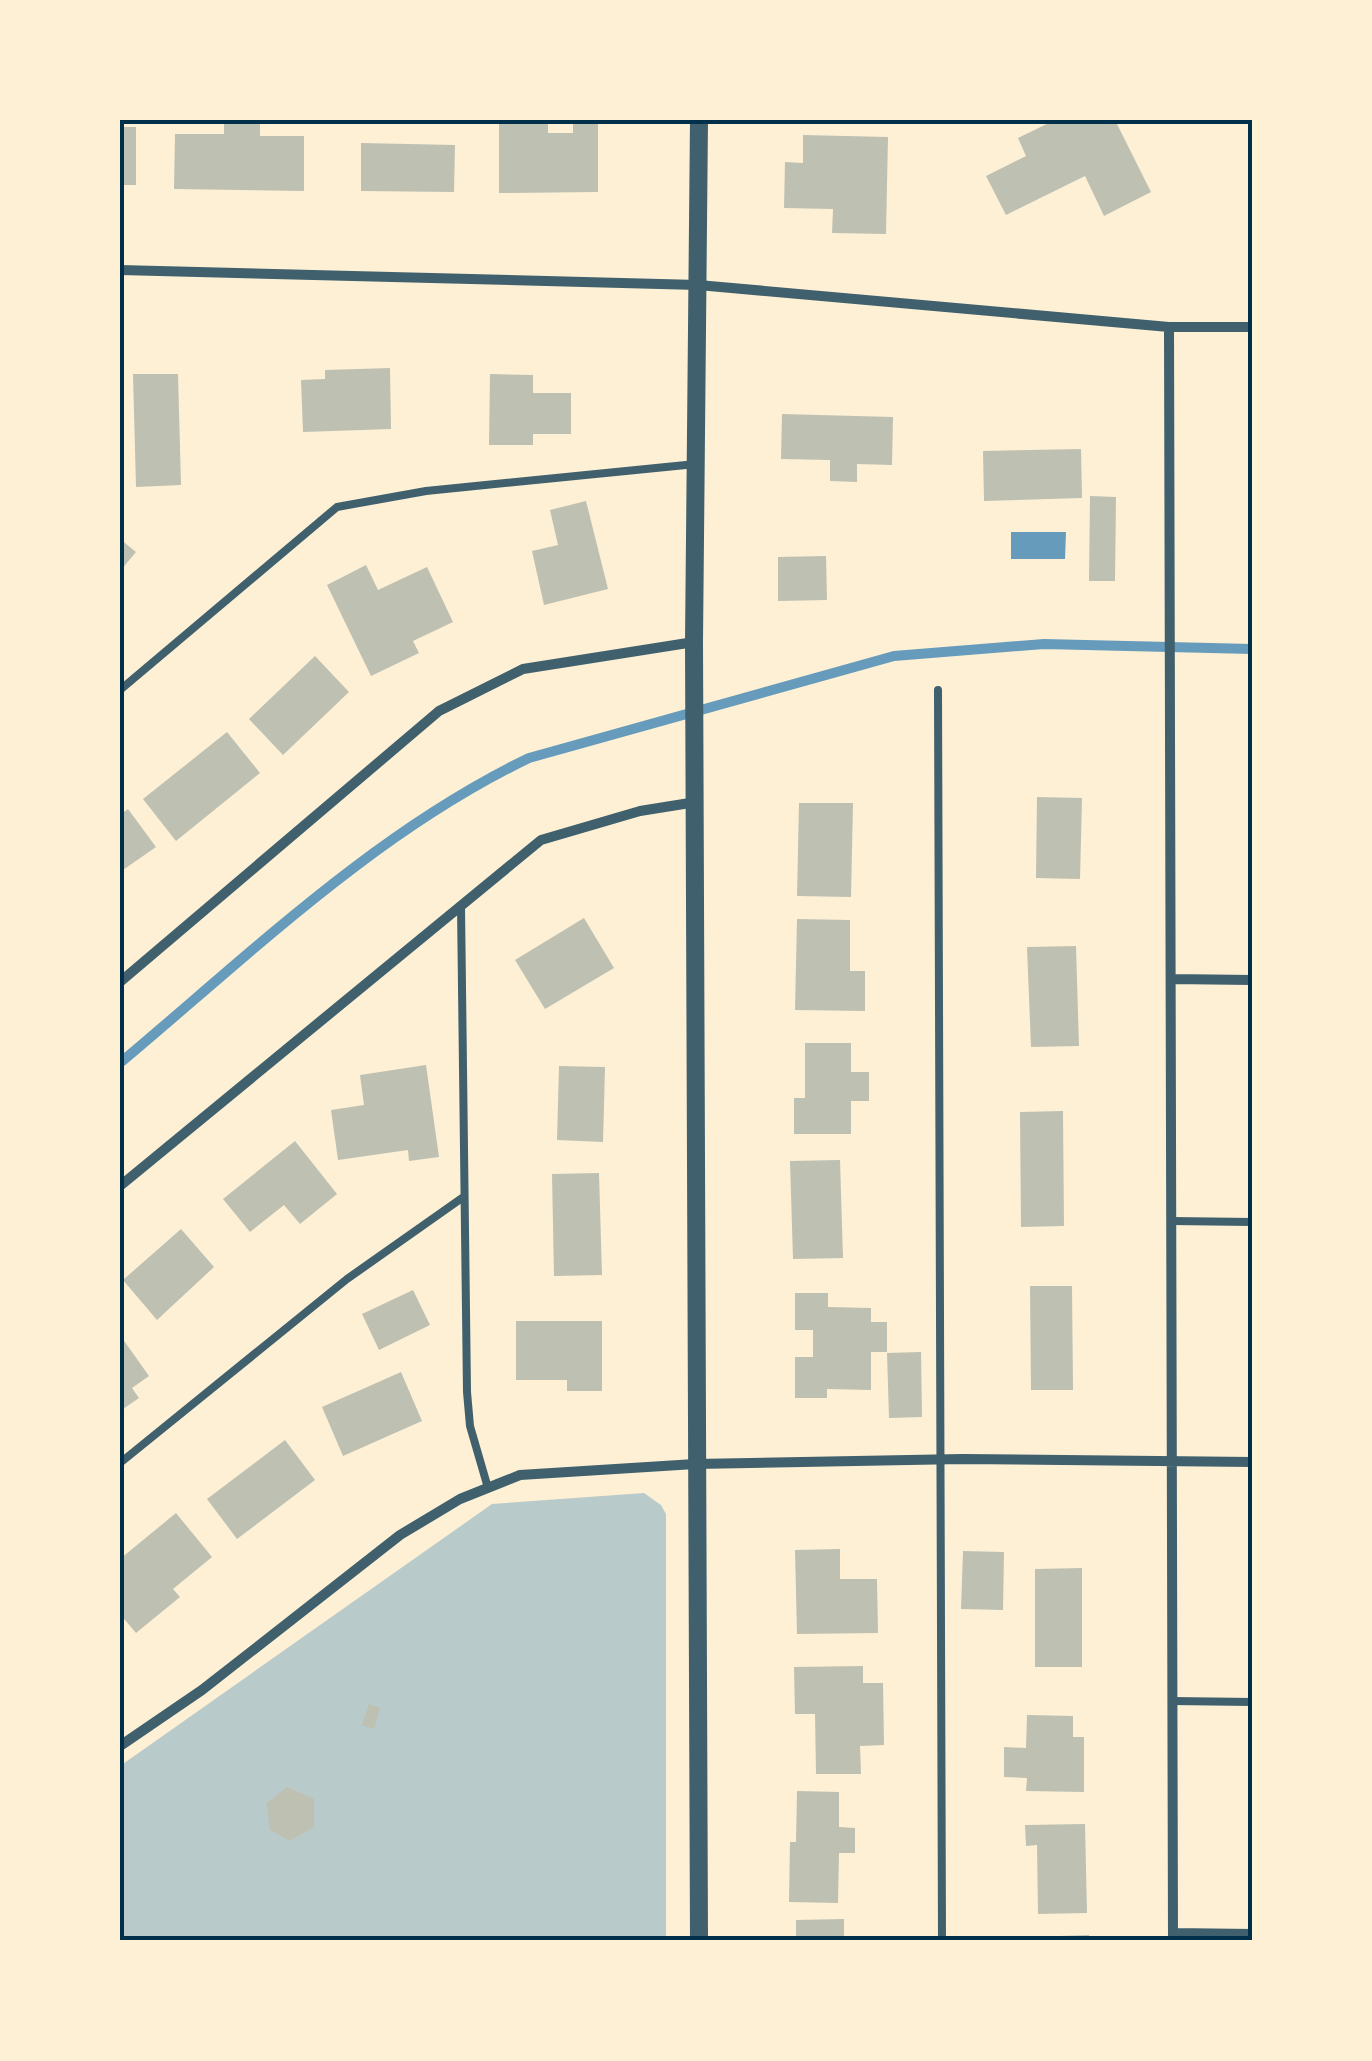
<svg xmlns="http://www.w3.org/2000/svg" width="1372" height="2061" viewBox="0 0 1372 2061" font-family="Manrope,sans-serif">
  <rect width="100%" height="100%" fill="#fdf0d5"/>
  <path fill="#b9caca" d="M 644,1493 L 661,1505 L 666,1514 L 666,1941 L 120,1941 L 120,1766 L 492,1504 Z"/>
  <path fill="#669bbc" d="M 1011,532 L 1066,532 L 1065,559 L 1011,559 Z"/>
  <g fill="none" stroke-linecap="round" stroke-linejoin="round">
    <path stroke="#669bbc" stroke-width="10" d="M 120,1063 C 249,955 375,832 529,758 L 894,656 L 1044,644 L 1252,649"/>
  </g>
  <path fill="#bec0b2" d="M 224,120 L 260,120 L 260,136 L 304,136 L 304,191 L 174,189 L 175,134 L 224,134 Z
    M 499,120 L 548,120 L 548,133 L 573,133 L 573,120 L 598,120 L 598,192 L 499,193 Z
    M 1055,120 L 1115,120 L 1151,192 L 1104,216 L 1085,176 L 1006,215 L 986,176 L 1026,156 L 1018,138 Z
    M 120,127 L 136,127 L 136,185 L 120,185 Z
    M 803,135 L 888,137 L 886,234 L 832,233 L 833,209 L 784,208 L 785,162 L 803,163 Z
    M 361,143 L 455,145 L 454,192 L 361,191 Z
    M 390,368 L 391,429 L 303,432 L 301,380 L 325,379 L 325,370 Z
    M 133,374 L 178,374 L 181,485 L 136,487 Z
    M 490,374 L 533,375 L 533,393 L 571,393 L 571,434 L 533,434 L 533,445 L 489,445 Z
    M 782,414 L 893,417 L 892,465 L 857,464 L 857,482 L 830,481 L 830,460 L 781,459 Z
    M 1081,449 L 1082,498 L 984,501 L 983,451 Z
    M 1090,496 L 1116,497 L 1115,581 L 1089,581 Z
    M 586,501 L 608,589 L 544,605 L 532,551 L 558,545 L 550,510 Z
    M 120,539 L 136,552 L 120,571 Z
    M 826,556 L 827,600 L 778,601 L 778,557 Z
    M 366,565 L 378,590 L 427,567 L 453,622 L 413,641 L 419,653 L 371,676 L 327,585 Z
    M 315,656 L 349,692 L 283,755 L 249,719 Z
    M 227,732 L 260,773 L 176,841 L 143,799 Z
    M 1037,797 L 1082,798 L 1080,879 L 1036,878 Z
    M 799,803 L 853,803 L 851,897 L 797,896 Z
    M 128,809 L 156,847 L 120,872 L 120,815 Z
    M 584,918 L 614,968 L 545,1009 L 515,960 Z
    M 797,919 L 850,920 L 850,971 L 865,971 L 865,1011 L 795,1010 Z
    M 1076,946 L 1079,1046 L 1031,1047 L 1027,947 Z
    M 805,1043 L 851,1043 L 851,1072 L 869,1072 L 869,1101 L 851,1101 L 851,1134 L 794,1134 L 794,1098 L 805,1098 Z
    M 426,1065 L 439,1157 L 409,1161 L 408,1150 L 338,1160 L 331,1110 L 364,1105 L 360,1075 Z
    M 559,1066 L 605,1067 L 603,1142 L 557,1140 Z
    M 1063,1111 L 1064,1226 L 1021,1227 L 1020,1112 Z
    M 295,1141 L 337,1194 L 300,1224 L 284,1205 L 250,1232 L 223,1199 Z
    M 840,1160 L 843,1258 L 793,1259 L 790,1161 Z
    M 599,1173 L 602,1275 L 554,1276 L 552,1174 Z
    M 181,1229 L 214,1267 L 157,1320 L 123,1280 Z
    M 1030,1286 L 1072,1286 L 1073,1390 L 1031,1390 Z
    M 413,1290 L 430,1325 L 379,1350 L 362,1314 Z
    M 795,1293 L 828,1293 L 828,1307 L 871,1308 L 871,1322 L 887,1322 L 887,1352 L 871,1352 L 871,1390 L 827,1389 L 827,1398 L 795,1398 L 795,1357 L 813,1357 L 813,1330 L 795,1330 Z
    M 516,1321 L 602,1321 L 602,1391 L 567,1391 L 567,1380 L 516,1380 Z
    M 120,1335 L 149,1376 L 132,1388 L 139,1398 L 120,1411 Z
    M 921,1352 L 922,1417 L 889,1418 L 887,1353 Z
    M 401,1372 L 422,1421 L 343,1456 L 322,1407 Z
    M 285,1440 L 315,1480 L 237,1539 L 207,1499 Z
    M 176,1513 L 212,1557 L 173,1589 L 180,1597 L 136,1633 L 120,1614 L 120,1559 Z
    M 840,1549 L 840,1579 L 877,1579 L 878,1633 L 797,1634 L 795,1550 Z
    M 963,1551 L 1004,1552 L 1003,1610 L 961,1609 Z
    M 1082,1568 L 1082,1667 L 1035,1667 L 1035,1569 Z
    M 863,1666 L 863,1683 L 883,1683 L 884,1745 L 860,1746 L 861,1774 L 816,1774 L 815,1714 L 795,1714 L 794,1667 Z
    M 369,1704 L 380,1708 L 374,1729 L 362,1725 Z
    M 1027,1715 L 1073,1716 L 1073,1737 L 1084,1737 L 1084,1792 L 1026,1791 L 1027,1778 L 1004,1777 L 1004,1747 L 1026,1748 Z
    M 287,1787 L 314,1799 L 314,1827 L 290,1841 L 270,1830 L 267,1803 Z
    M 797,1791 L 839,1792 L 839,1827 L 855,1828 L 855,1853 L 839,1853 L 838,1903 L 789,1902 L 790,1842 L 796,1842 Z
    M 1085,1824 L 1087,1913 L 1038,1914 L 1037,1845 L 1026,1846 L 1025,1825 Z
    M 844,1919 L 844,1941 L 796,1941 L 796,1920 Z
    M 1089,1935 L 1090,1941 L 1030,1941 L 1030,1937 Z"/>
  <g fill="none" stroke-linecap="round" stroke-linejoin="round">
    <path stroke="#3f606c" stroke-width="8" d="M 120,690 L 337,507 L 426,491 L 696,464
      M 938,690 L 942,1941
      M 461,906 L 467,1392 L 470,1426 L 488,1488
      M 1171,1221 L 1252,1222
      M 120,1463 L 347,1279 L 462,1198
      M 1172,1701 L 1252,1702"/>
    <path stroke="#3f606c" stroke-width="10" d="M 120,270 L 698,285 L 1169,327 L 1252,327
      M 1169,327 L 1173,1941
      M 1171,979 L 1252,980
      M 120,982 L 439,711 L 523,669 L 694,642
      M 120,1186 L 541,840 L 640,811 L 696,802
      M 120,1746 L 202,1690 L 400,1535 L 460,1499 L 520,1475 L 695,1464 L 962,1459 L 1252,1462
      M 1173,1933 L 1252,1934"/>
    <path stroke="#3f606c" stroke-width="18" d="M 699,1941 L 694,642 L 699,120"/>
  </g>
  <rect width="1372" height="2061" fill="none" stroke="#fdf0d5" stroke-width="245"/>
  <rect x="122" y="122" width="1128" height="1816" fill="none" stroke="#003049" stroke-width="4"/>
</svg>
